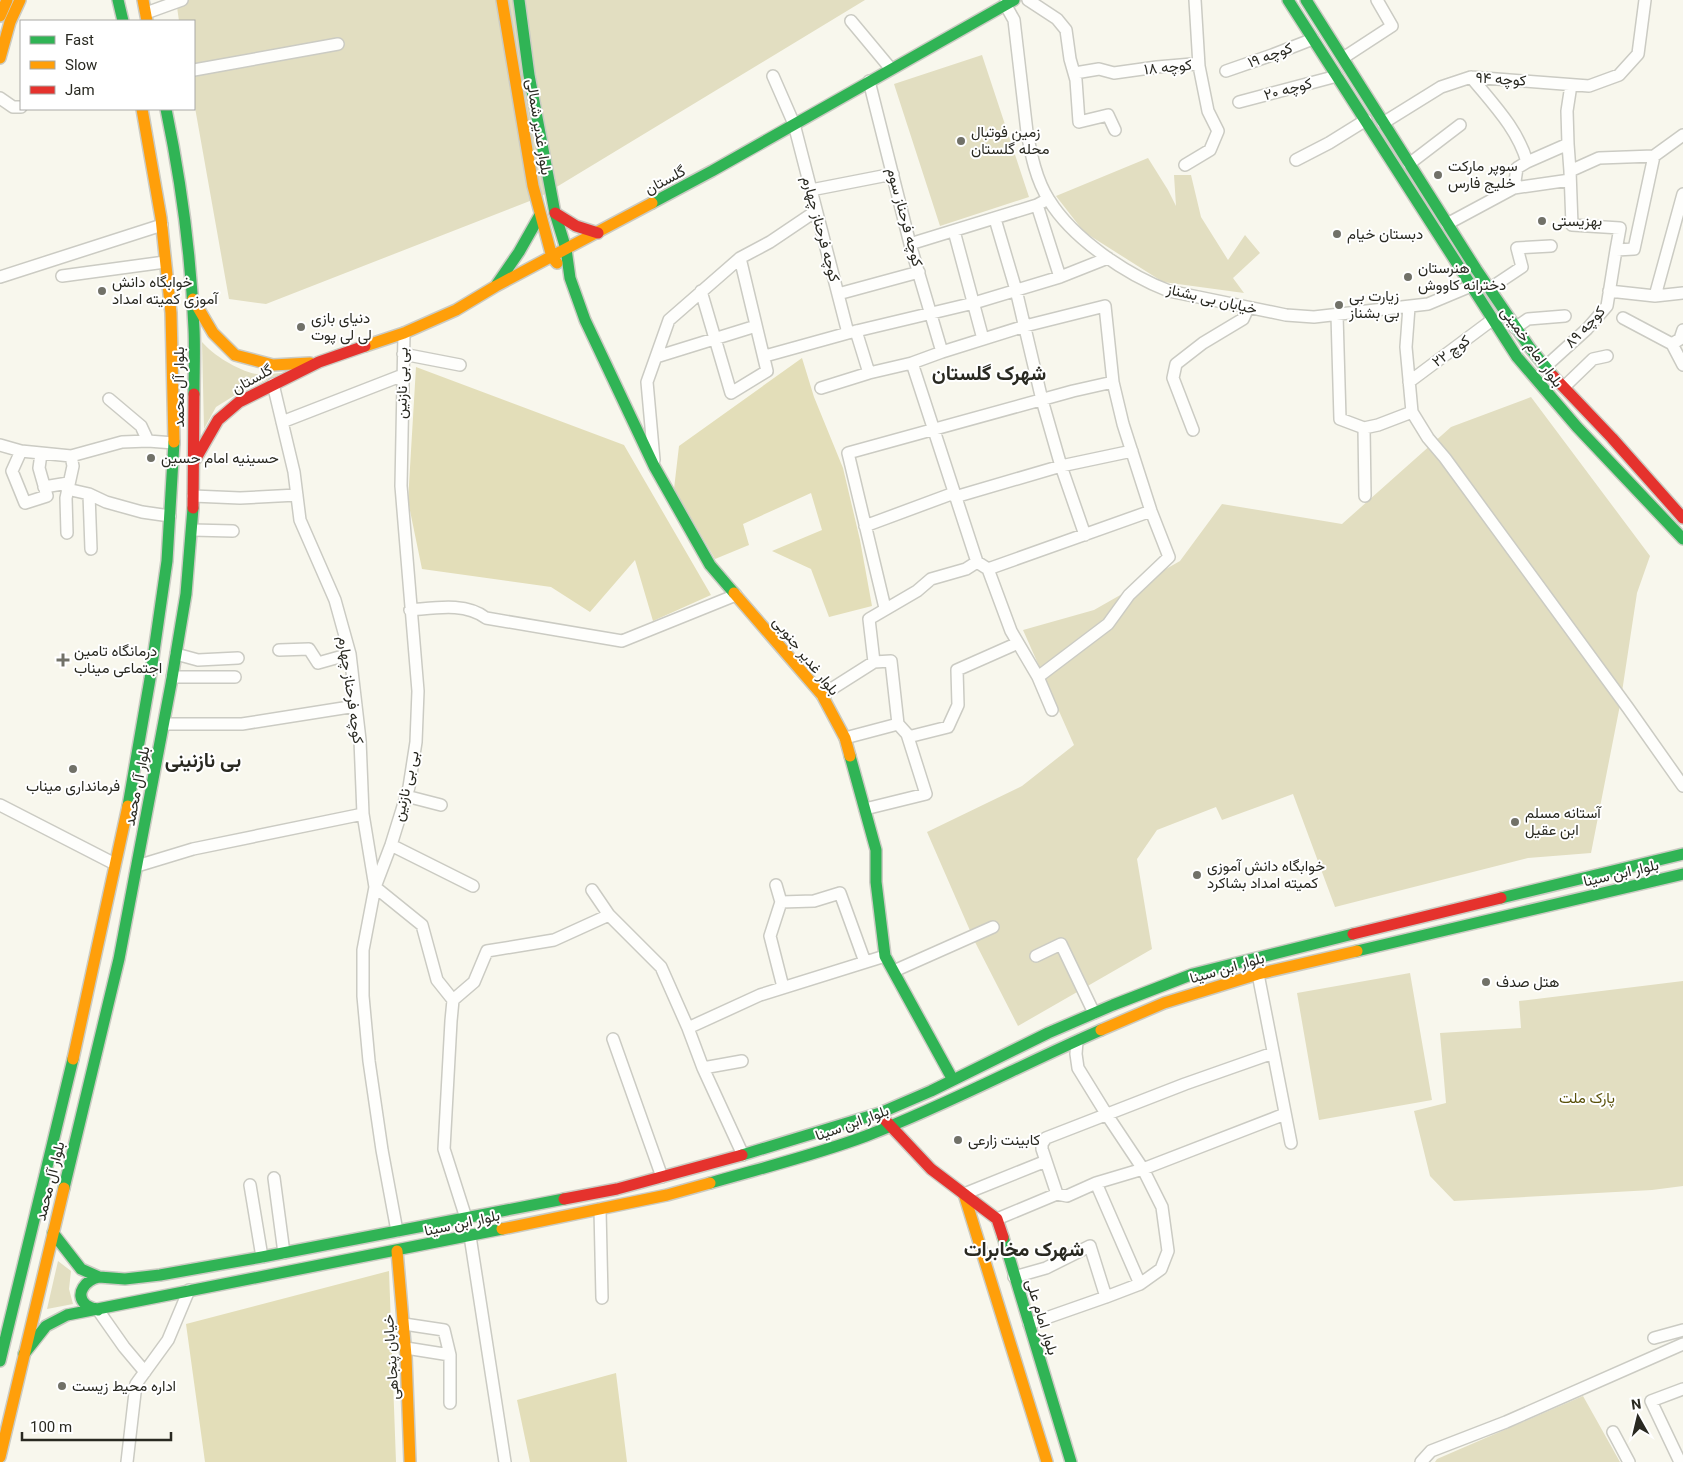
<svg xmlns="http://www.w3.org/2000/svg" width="1683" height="1462" viewBox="0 0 1683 1462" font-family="Roboto,Vazirmatn,sans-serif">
  <rect width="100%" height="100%" fill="#f8f7ed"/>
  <path fill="#e2dec1" d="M 176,0 L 865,0 L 540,197 L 266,304 L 229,299 L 194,102 L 194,21 L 179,21 Z
    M 982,55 L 1029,197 L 940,226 L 894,84 Z
    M 1148,158 L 1168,190 L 1176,206 L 1174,175 L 1191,175 L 1201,217 L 1228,260 L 1245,235 L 1260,253 L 1233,278 L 1244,293 L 1163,282 L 1084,232 L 1056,196 Z
    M 202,342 C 214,356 243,374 263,375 C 269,375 276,373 282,373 L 240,392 L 216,407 L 204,429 Z
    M 1531,397 L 1650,556 L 1637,593 L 1620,705 L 1591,853 L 1528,858 L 1335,907 L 1293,794 L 1222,820 L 1216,807 L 1157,830 L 1137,859 L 1152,949 L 1018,1026 L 975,942 L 927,832 L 1022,786 L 1074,745 L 1023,630 L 1094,610 L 1180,561 L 1222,504 L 1342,524 L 1451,427 Z
    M 1410,973 L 1432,1100 L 1319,1120 L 1297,993 Z
    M 1683,981 L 1683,1186 L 1652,1190 L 1454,1201 L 1430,1176 L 1414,1111 L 1446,1103 L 1440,1033 L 1521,1028 L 1519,1001 Z
    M 58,1261 L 71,1271 L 69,1289 L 73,1304 L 47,1309 Z
    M 1583,1396 L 1620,1462 L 1435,1462 L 1437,1459 Z"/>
  <path fill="#e3deb9" d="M 802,358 L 814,397 L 843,468 L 860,540 L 872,606 L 829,617 L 811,569 L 772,551 L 822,530 L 811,493 L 743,524 L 749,545 L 715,559 L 674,489 L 679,446 Z
    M 416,367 L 624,445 L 711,595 L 653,621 L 635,560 L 590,612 L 551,587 L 422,569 L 408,501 Z
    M 389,1271 L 396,1462 L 205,1462 L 186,1324 Z
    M 616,1373 L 627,1462 L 530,1462 L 517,1400 Z"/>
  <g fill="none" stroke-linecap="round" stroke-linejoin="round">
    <g stroke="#cbcbc3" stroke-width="14">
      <path id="street" d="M 1028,0 L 1057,19 L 1066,30 L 1070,59 L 1076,80 L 1079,122 L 1108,115 L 1115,130
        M 1005,4 L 1014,20 L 1027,132 C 1031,154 1036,180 1049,200 C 1073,239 1127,275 1169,291 L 1286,315 L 1314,317 L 1428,304 L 1471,286
        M 146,13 L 182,0
        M 851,21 L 891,69
        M 1343,58 L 1392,26 L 1377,0
        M 194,70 L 338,44
        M 1226,71 L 1272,55 L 1313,39
        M 1075,73 L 1099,69 L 1114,73 L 1157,67 L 1192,64 L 1199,66 L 1195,0
        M 773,76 L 794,124 L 848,333
        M 1471,77 C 1492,103 1518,129 1527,162
        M 869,81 L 910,244 L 942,352
        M 0,98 L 13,107 L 21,107
        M 1239,102 L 1337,76
        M 1383,123 L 1441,87 L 1471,77 L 1589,86 L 1619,75 L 1638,54 L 1645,0
        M 1568,144 L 1567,111 L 1571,85
        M 1296,160 L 1329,143 L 1366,120
        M 1409,164 L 1460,125
        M 1185,165 L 1210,150 L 1218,131 L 1208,111 L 1199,66
        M 1570,171 L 1572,225 L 1620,228 L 1616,250 L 1634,249 L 1654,156
        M 1514,188 L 1570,180
        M 811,190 L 893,174
        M 1037,205 L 1060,277
        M 995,219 L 1016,290 L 1042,400 L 1061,466 L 1085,535
        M 1447,224 L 1514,188 L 1517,168 L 1527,162 L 1568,144 L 1570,171 L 1599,158 L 1654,156 L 1683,135
        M 954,231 L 983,339
        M 910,244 L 1037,205 L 1048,199
        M 62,276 L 165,262
        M 0,277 L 162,225
        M 1489,289 L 1522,267 L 1517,248 L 1551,246
        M 701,291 L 731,393 L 767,371 L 740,258
        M 1609,291 L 1655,296 L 1683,194
        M 838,294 L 919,272
        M 1655,296 L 1683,293
        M 1337,315 L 1340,419 L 1364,428
        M 1623,318 L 1672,344 L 1680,339 L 1683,330
        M 1515,328 L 1528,319 L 1565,316
        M 856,331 L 869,373
        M 1672,344 L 1683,365
        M 403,354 L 460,365
        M 765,356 L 848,333 L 974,303 L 1060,277 L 1108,258
        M 656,357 L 756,326
        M 912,363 L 977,562 L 988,569 L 1011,631 L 1038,677 L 1052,710
        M 1545,367 L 1587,329 L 1607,306 L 1616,250
        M 1409,382 L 1492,320
        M 273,384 L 294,472 L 300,520 L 335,600 L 350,654 L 360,740 L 363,814 L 375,887 L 422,925 L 437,980 L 453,1000 L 451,1021 L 444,1149 L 466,1218
        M 1564,387 L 1593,359 L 1607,356
        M 821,388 L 869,373 L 912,363 L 942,352 L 1025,326 L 1105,306 L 1113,382 L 1123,424 L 1151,511 L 1169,557 L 1129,595 L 1108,624 L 1038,677
        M 109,399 L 141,426 L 148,441
        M 1412,412 L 1428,438 L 1445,458 L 1628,708 L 1683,786
        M 282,422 L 403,375
        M 1193,430 L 1173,378 L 1176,364 L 1203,343 L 1243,319 L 1248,308
        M 0,445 L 21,451 L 71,456 L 122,442 L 148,441 L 174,443
        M 21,451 L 12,471 L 25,503 L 47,496 L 39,468 L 41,454
        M 654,460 L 647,382 L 669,320 L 740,258 L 770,242 L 816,211
        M 44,487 L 68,483
        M 67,489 L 89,494 L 106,502 L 142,512 L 170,516
        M 89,494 L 91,549
        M 193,496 L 240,498 L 297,495
        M 1365,496 L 1364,428 L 1378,425 L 1412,412 L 1406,347 L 1409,307
        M 955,497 L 1061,466 L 1132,451
        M 865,526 L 954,493
        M 192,530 L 233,531
        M 67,533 L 66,498 L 73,466 L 71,456
        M 988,569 L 1151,511
        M 885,608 L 848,453 L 1073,391 L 1113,382
        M 410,610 C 435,608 465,602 486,618 L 622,641 L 736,595
        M 279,650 L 309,649 L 318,663 L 350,654
        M 176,654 L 198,660 L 238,658
        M 172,677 L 235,677
        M 822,695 L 874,662 L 869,619 L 917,591 L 931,579 L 966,569 L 977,562
        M 164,724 L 242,724 L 356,706
        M 908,737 L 948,727 L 958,705 L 957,670 L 1018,643
        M 845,738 L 898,724 L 891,661 L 874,662
        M 406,796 L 441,805
        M 0,805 L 115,864
        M 865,809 L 926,794 L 907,734 L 898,724
        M 391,845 L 473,886
        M 137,866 L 193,849 L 363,814
        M 776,885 L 781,902 L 770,936 L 783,987
        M 592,890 L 609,915 L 661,967 L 688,1028 L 703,1068 L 743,1155
        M 781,902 L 814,901 L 840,893 L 865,962
        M 1036,956 L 1061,944 L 1094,1013
        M 894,971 L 993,927
        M 1258,974 L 1291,1143
        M 453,1000 L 474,982 L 487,951 L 554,940 L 609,915
        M 688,1028 L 760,995 L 885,956
        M 613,1039 L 662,1177
        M 703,1068 L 742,1061
        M 274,1178 L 284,1253
        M 1096,1183 L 1140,1284
        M 250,1185 L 262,1257
        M 964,1194 L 1046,1161
        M 1057,1194 L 1042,1149 L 1042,1144 L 1046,1138 L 1185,1084 L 1273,1053
        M 600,1209 L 602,1298
        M 997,1219 L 1057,1194 L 1067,1196 L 1096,1183 L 1143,1169 L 1285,1114
        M 397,1231 L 382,1150 L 369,1061 L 363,996 L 363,950 L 375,887 L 391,845 L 409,787 L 416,742 L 418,691 L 401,486 L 404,333
        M 470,1236 L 505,1462
        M 1014,1277 L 1046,1268 L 1090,1246 L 1106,1297
        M 98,1310 L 124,1347 L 145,1372
        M 404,1324 L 444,1330 L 450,1355 L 406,1348
        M 1029,1324 L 1106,1297 L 1140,1284 L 1161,1269 L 1168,1251 L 1162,1207 L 1143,1169 L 1107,1115 L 1078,1068 L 1076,1054 L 1077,1041
        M 1654,1338 L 1683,1330
        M 450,1403 L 450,1355
        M 1613,1432 L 1629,1462
        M 127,1462 L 136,1384 L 168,1340 L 189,1290
        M 1421,1462 L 1431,1451 L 1506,1422 L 1683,1344
        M 1680,1462 L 1651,1401 L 1683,1389"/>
    </g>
    <g stroke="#cbcbc3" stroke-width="14">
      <path id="fast" d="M 118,0 L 123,21
        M 519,0 L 529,75 L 555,213 L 566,249 L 570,278 L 585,320 L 654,466 L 710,565 L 734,593
        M 1288,0 L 1517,357 L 1577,427 L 1683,539
        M 1306,0 L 1476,269 L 1530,348 L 1553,376
        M 166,109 C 181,181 191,255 194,329 C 195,350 194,372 194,394
        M 652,203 L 712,171 L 1014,0
        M 497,284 L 519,252 L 540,215
        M 850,756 L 876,850 L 876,882 L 885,956 L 953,1080
        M 128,806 L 150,679 L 167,561 L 174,442
        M 1501,898 L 1683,854
        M 1357,951 L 1683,874
        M 742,1155 L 880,1113 L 931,1091 L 1048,1033 L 1113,1005 L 1193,974 L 1353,934
        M 710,1183 C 762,1168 815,1155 866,1136 C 947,1105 1023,1064 1101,1030
        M 64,1188 L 119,959 L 171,684 L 186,594 L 193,508
        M 53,1233 L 81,1269 L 99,1277 L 125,1279 L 160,1275 L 262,1257 L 564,1199
        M 1003,1237 L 1071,1462
        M 98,1310 C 95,1309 89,1307 86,1305 C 73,1294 87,1279 99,1277
        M 24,1354 L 46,1326 L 67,1315 L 502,1229
        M 0,1361 L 73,1059"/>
    </g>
    <g stroke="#cbcbc3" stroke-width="14">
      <path id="slow" d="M 143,0 L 147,21
        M 502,0 L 533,186 L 552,257 L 557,263
        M 0,16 L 7,0
        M 0,58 L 10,22 L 20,0
        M 142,109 L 161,218 L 171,313 L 174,442
        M 193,299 L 213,333 L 235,355 L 273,365 L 310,363
        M 365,346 L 404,333 L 456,310 L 496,286 L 652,203
        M 734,593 L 822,695 L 845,738 L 850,756
        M 1101,1030 L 1164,1003 L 1258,974 L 1357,951
        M 73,1059 L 128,806
        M 964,1194 L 1047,1462
        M 502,1229 L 667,1195 L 710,1183
        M 397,1251 L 406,1356 L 410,1462
        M 0,1457 L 64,1188"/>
    </g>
    <g stroke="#cbcbc3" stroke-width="14">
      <path id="jam" d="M 555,213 L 576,226 L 598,233
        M 1553,376 L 1612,438 L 1683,518
        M 195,460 L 218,420 L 239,402 L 319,362 L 365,346
        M 193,508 L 194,394
        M 1353,934 L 1501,898
        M 885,1120 L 931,1169 L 997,1219 L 1003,1237
        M 564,1199 L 617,1189 L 742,1155"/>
    </g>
    <use href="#street" stroke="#fefefc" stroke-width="11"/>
    <use href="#fast" stroke="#30b455" stroke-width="11"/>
    <use href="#slow" stroke="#ff9f0a" stroke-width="11"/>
    <use href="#jam" stroke="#e5322d" stroke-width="11"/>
  </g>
  <g fill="#717168" stroke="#fff" stroke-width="2">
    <circle cx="961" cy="141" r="5"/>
    <circle cx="1438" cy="175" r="5"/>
    <circle cx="1542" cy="221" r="5"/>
    <circle cx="1337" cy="234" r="5"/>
    <circle cx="1408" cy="277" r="5"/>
    <circle cx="102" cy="291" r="5"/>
    <circle cx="1339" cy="305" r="5"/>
    <circle cx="301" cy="327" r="5"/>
    <circle cx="151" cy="458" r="5"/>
    <path d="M60.5 652.5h5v5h5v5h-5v5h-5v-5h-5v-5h5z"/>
    <circle cx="73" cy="769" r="5"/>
    <circle cx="1515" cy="822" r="5"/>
    <circle cx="1197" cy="875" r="5"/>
    <circle cx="1486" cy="982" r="5"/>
    <circle cx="958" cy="1140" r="5"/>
    <circle cx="62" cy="1386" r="5"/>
  </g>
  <g text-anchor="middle" stroke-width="4" stroke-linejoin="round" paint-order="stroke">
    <g font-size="15" fill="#292921" stroke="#fff">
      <text transform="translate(1270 55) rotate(-20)" y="5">کوچه ۱۹</text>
      <text transform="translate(1168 67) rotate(-6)" y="5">کوچه ۱۸</text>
      <text transform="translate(1501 79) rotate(4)" y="5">کوچه ۹۴</text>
      <text transform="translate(1288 89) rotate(-15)" y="5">کوچه ۲۰</text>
      <text transform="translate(539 127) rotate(81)" y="5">بلوار غدیر شمالی</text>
      <text transform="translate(665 180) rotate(-28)" y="5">گلستان</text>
      <text transform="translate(905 217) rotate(75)" y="5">کوچه فرحناز سوم</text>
      <text transform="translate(821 229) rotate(75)" y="5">کوچه فرحناز چهارم</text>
      <text transform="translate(1212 299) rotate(13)" y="5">خیابان بی بشناز</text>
      <text transform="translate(1585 327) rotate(-47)" y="5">کوچه ۸۹</text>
      <text transform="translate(1532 347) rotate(54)" y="5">بلوار امام خمینی</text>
      <text transform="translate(1451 351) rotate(-36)" y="5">کوچ ۲۲</text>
      <text transform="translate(252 379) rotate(-29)" y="5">گلستان</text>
      <text transform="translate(402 383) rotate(-89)" y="5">بی بی نازنین</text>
      <text transform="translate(179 387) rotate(-90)" y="5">بلوار آل محمد</text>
      <text transform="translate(806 656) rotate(51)" y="5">بلوار غدیر جنوبی</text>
      <text transform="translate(351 690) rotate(82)" y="5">کوچه فرحناز چهارم</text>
      <text transform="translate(137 786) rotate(-79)" y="5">بلوار آل محمد</text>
      <text transform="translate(406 786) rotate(-77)" y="5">بی بی نازنین</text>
      <text transform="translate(1621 873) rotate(-13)" y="5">بلوار ابن سینا</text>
      <text transform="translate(1227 968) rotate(-16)" y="5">بلوار ابن سینا</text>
      <text transform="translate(852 1123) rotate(-20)" y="5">بلوار ابن سینا</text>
      <text transform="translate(50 1181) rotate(-76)" y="5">بلوار آل محمد</text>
      <text transform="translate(462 1223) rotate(-12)" y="5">بلوار ابن سینا</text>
      <text transform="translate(1042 1317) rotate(73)" y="5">بلوار امام علی</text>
      <text transform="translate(391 1357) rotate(-94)" y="5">خیابان پنجاهی</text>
    </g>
    <g font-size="15" fill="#292921" stroke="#fff" text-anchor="start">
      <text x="971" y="137">زمین فوتبال<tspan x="971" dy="17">محله گلستان</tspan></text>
      <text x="1448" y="171">سوپر مارکت<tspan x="1448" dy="17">خلیج فارس</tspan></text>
      <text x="1552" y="226">بهزیستی</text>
      <text x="1347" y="239">دبستان خیام</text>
      <text x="1418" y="273">هنرستان<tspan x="1418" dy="17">دخترانه کاووش</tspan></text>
      <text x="112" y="287">خوابگاه دانش<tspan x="112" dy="17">آموزی کمیته امداد</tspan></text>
      <text x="1349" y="301">زیارت بی<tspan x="1349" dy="17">بی بشناز</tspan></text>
      <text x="311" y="323">دنیای بازی<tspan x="311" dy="17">لی لی پوت</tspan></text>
      <text x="161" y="463">حسینیه امام حسین</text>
      <text x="74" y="656">درمانگاه تامین<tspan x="74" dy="17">اجتماعی میناب</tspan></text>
      <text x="73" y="791" text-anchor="middle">فرمانداری میناب</text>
      <text x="1525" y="818">آستانه مسلم<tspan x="1525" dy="17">ابن عقیل</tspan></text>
      <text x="1207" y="871">خوابگاه دانش آموزی<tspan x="1207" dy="17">کمیته امداد بشاکرد</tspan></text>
      <text x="1496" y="987">هتل صدف</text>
      <text x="968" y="1145">کابینت زارعی</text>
      <text x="72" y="1391">اداره محیط زیست</text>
    </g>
    <g font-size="15" fill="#5a510a" stroke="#fff">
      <text x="1587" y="1103">پارک ملت</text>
    </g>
    <g font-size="20" font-weight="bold" fill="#292921" stroke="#fff">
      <text x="989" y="380">شهرک گلستان</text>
      <text x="203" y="767">بی نازنینی</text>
      <text x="1024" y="1256">شهرک مخابرات</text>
    </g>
  </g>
  <rect x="20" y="20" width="175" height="90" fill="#ffffff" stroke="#a9a9a6"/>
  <rect x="30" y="36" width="25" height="8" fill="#30b455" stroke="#a9a9a6"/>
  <text x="65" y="45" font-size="15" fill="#292921">Fast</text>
  <rect x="30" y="61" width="25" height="8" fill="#ff9f0a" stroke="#a9a9a6"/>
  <text x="65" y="70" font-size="15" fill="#292921">Slow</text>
  <rect x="30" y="86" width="25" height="8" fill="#e5322d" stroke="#a9a9a6"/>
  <text x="65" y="95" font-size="15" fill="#292921">Jam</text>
  <g transform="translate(1638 1417) rotate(352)" stroke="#ffffff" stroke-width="4" paint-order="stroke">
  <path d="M0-4L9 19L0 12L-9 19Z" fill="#292921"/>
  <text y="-8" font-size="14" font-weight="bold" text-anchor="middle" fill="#292921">N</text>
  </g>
  <path d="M22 1432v8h149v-8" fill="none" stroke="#292921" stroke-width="2.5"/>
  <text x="30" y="1432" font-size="15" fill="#292921" stroke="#ffffff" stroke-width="4" paint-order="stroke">100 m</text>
</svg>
